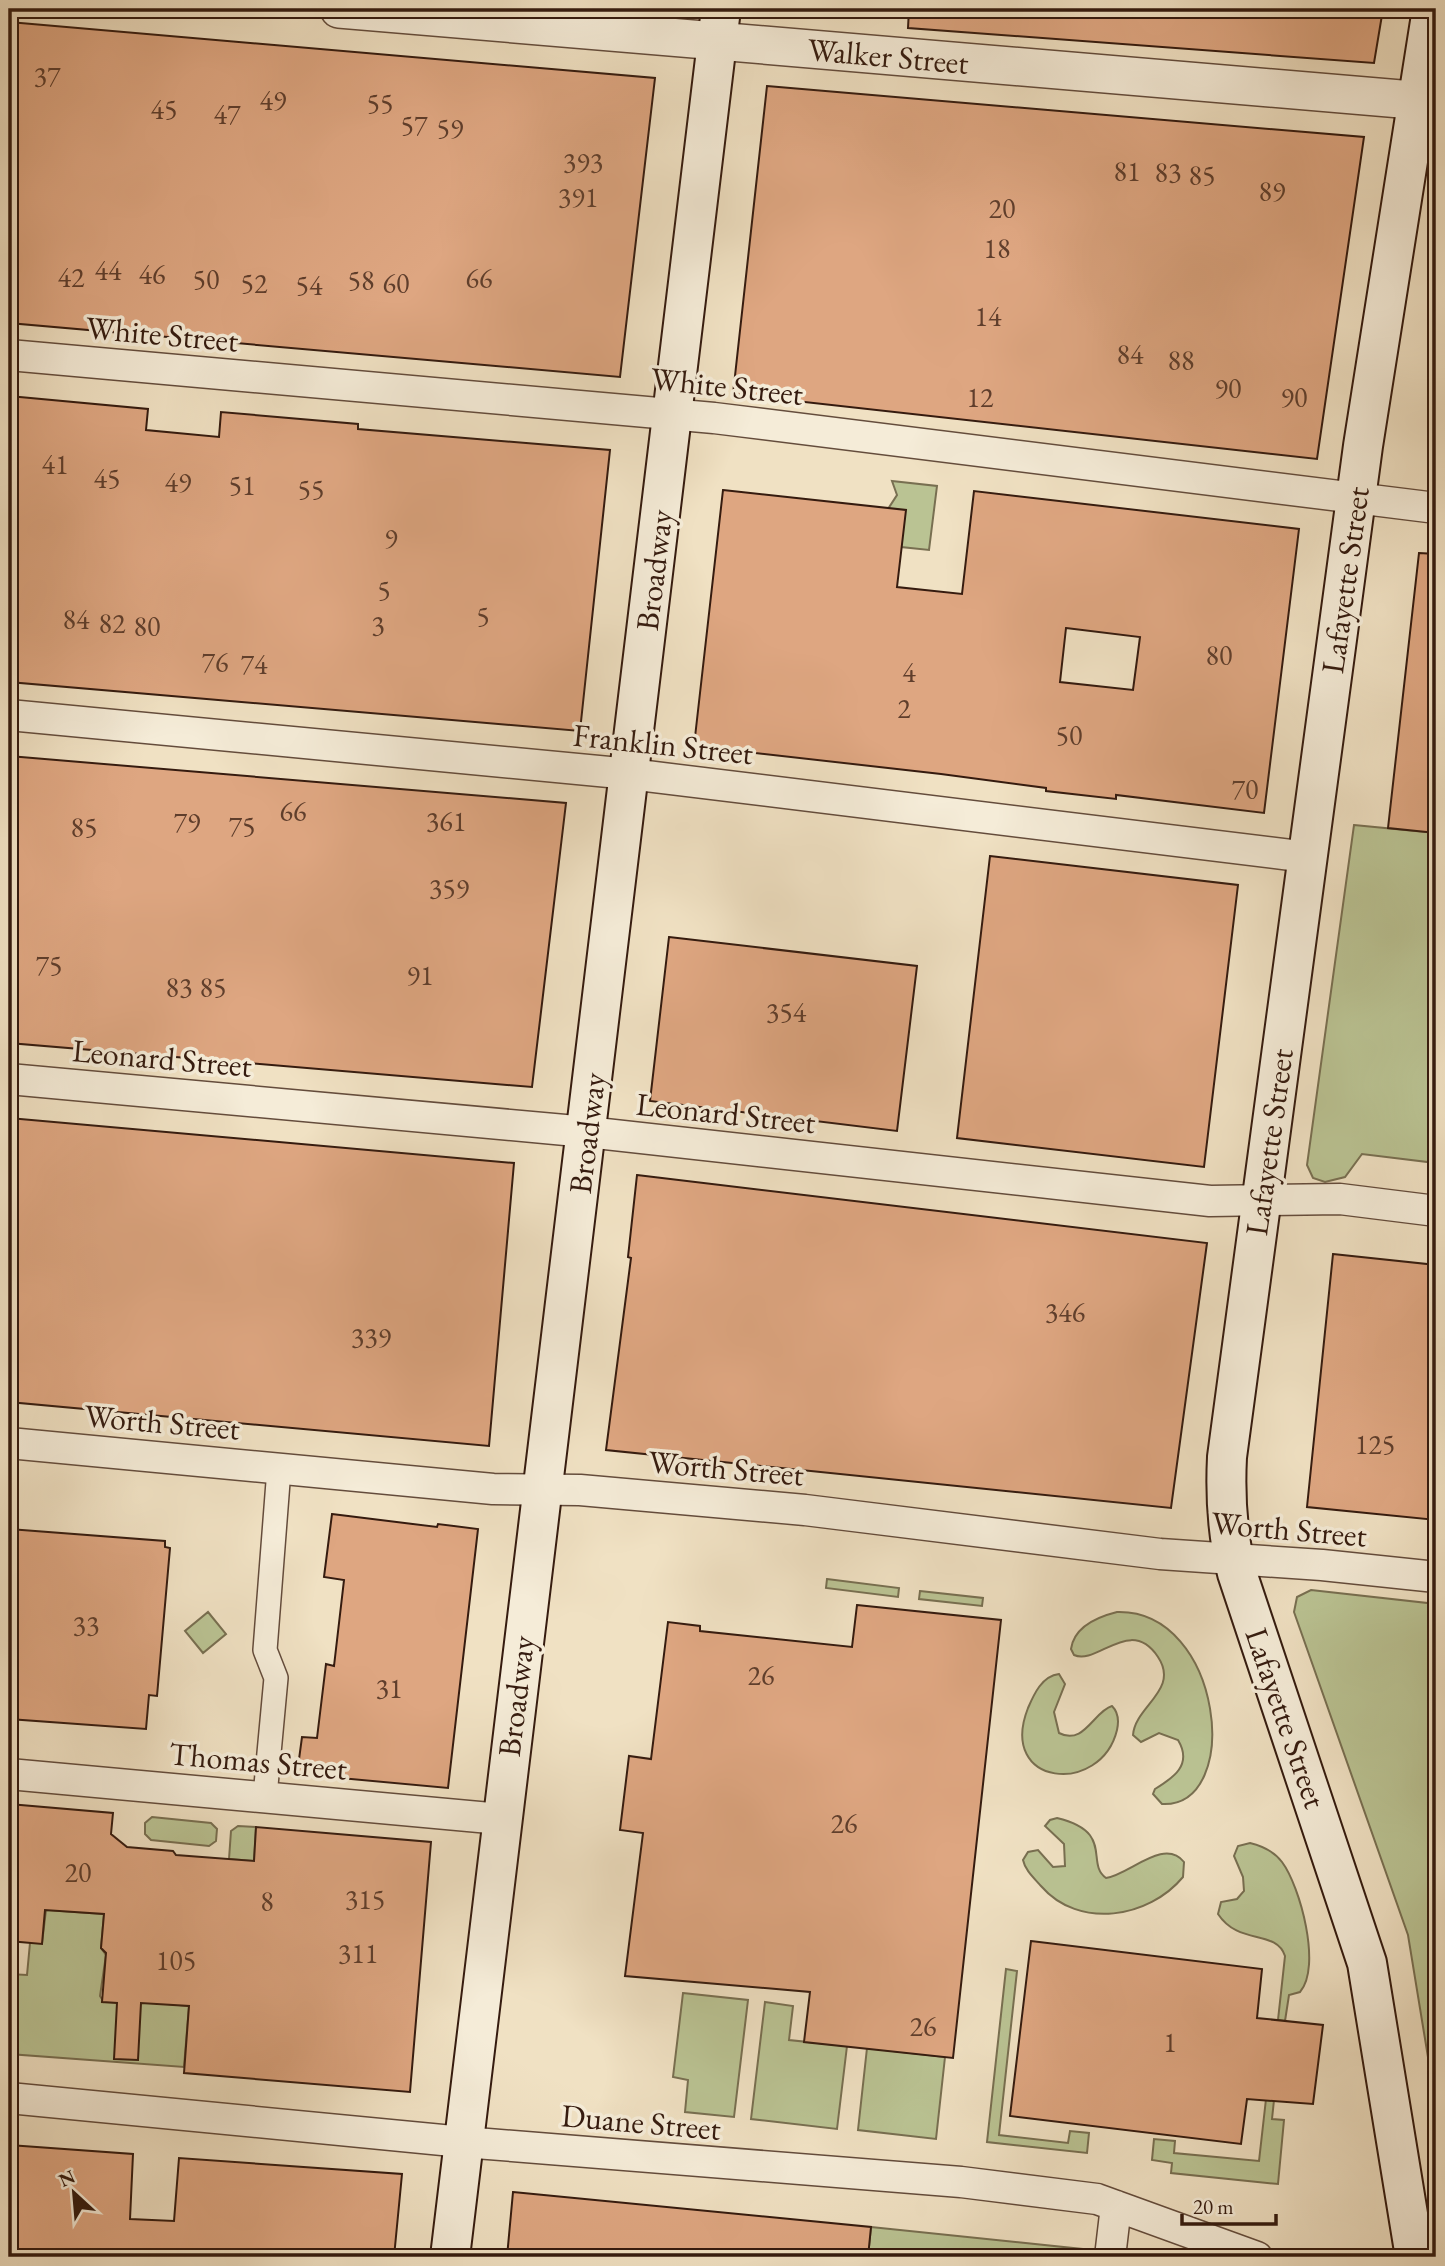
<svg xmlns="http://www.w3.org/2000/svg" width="1445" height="2266" viewBox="0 0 1445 2266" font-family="'EB Garamond',serif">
  <rect width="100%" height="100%" fill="#f0e1c3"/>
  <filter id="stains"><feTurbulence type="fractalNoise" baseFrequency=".00286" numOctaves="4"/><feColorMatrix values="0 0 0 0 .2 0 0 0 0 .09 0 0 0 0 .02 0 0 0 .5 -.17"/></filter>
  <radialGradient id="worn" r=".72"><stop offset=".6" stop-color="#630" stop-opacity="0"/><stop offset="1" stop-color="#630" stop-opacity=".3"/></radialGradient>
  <path fill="#bac393" stroke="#786f51" stroke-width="2" d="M 892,481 L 937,486 L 929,550 L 901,547 L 888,509 L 897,495 Z
    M 1354,825 L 1436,833 L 1436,1163 L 1362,1154 L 1345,1177 L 1325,1182 L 1313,1178 L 1307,1165 Z
    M 827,1579 L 899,1588 L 898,1597 L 826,1588 Z
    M 1311,1590 L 1436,1604 L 1436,2106 L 1408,1935 L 1294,1612 L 1297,1597 Z
    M 920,1591 L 983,1598 L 982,1606 L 919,1599 Z
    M 208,1612 L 226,1634 L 203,1653 L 185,1631 Z
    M 1117,1612 C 1223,1609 1244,1808 1162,1804 L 1153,1794 L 1155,1789 C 1173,1778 1193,1765 1178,1740 L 1159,1733 L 1141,1742 L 1133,1735 C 1135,1706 1180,1690 1158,1657 C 1130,1615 1097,1666 1074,1655 L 1071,1649 C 1074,1627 1097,1617 1117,1612 Z
    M 1059,1674 L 1065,1684 L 1054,1712 L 1059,1733 C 1084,1746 1094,1711 1112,1706 C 1119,1713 1119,1721 1117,1730 C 1101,1796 997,1787 1028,1708 C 1034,1694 1042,1676 1059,1674 Z
    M 152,1817 L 211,1823 L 217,1829 L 216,1841 L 209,1846 L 151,1840 L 145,1834 L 145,1823 Z
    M 1057,1818 C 1115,1832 1085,1863 1106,1878 C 1129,1875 1164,1837 1184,1862 L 1183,1877 C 1149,1918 1079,1930 1041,1886 C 1034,1878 1025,1870 1023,1860 L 1028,1852 L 1038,1850 L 1053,1867 L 1065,1866 L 1064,1844 L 1045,1826 L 1050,1820 Z
    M 238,1826 L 256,1827 L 254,1861 L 229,1859 L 231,1831 Z
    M 1250,1843 C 1262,1846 1274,1851 1282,1862 C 1300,1886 1322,1967 1300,1992 L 1289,1995 L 1285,2021 L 1278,2020 L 1285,1956 C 1276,1929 1239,1946 1218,1914 L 1221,1902 L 1237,1899 L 1244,1891 L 1243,1877 L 1234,1856 L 1238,1846 Z
    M 46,1910 L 104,1914 L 101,1948 L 106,1955 L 100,1996 L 104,2002 L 115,1999 L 189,2006 L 184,2067 L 9,2054 L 9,1974 L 27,1975 L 30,1943 L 42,1943 Z
    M 1006,1969 L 1017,1971 L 999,2135 L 1068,2143 L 1070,2131 L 1089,2133 L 1087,2153 L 987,2142 Z
    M 683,1993 L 748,2000 L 734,2117 L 685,2112 L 688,2080 L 673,2077 Z
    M 765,2002 L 793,2006 L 789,2040 L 847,2046 L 837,2129 L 751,2119 Z
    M 867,2048 L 945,2057 L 936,2139 L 858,2130 Z
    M 1266,2099 L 1274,2100 L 1272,2119 L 1284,2120 L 1278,2184 L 1171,2173 L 1172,2163 L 1152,2160 L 1154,2139 L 1175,2141 L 1174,2153 L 1259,2161 Z
    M 871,2227 L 1082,2249 L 1081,2257 L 868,2257 Z"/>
  <path fill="#dea681" stroke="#351b0f" stroke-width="2" fill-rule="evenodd" d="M 909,9 L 1383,9 L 1374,63 L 908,28 Z
    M 9,22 L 655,78 L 620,377 L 9,323 Z
    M 767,86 L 1364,137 L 1317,459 L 733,394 Z
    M 9,396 L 148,409 L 146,430 L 219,437 L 221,412 L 358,424 L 358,429 L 610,450 L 580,731 L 9,682 Z
    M 723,490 L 906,510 L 897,587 L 962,594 L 974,491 L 1299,529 L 1264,813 L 1116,795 L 1116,799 L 1046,791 L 1046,788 L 941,774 L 694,746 ZM 1066,628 L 1140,637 L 1133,690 L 1060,682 Z
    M 1419,553 L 1436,554 L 1436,833 L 1388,828 Z
    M 9,756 L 566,803 L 532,1087 L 9,1043 Z
    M 990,856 L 1238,885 L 1204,1167 L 957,1138 Z
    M 669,937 L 917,966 L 897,1131 L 650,1101 Z
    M 9,1118 L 514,1163 L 489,1446 L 9,1402 Z
    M 637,1175 L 1207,1243 L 1171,1508 L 606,1450 L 631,1258 L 628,1257 Z
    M 1333,1254 L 1436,1265 L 1436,1520 L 1307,1507 Z
    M 332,1514 L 437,1527 L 438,1524 L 478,1529 L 448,1788 L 297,1774 L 302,1737 L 317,1738 L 326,1664 L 334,1666 L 344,1580 L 324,1577 Z
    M 9,1529 L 165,1541 L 165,1547 L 170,1548 L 157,1696 L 149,1695 L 146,1729 L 9,1719 Z
    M 857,1605 L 1001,1620 L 953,2058 L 804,2042 L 810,1992 L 625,1976 L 643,1833 L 620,1830 L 629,1756 L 651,1759 L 668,1622 L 700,1626 L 700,1631 L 852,1647 Z
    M 9,1804 L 113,1813 L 111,1834 L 127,1847 L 173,1851 L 176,1855 L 254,1861 L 256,1827 L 431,1842 L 410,2092 L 184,2073 L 189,2006 L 141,2003 L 138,2060 L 114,2059 L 117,2003 L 102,2002 L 106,1953 L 101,1948 L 104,1914 L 45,1910 L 42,1944 L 9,1941 Z
    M 1031,1941 L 1262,1969 L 1257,2018 L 1323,2025 L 1313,2104 L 1247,2099 L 1241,2144 L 1010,2116 Z
    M 9,2145 L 133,2154 L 130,2219 L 174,2221 L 179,2158 L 402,2174 L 394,2257 L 9,2257 Z
    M 513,2192 L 871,2227 L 868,2257 L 507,2257 Z"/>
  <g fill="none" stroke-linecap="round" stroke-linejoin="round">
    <g stroke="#644c3c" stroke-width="26">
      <path id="pedestrian" d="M 265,1796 L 276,1678 L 265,1650 L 279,1469"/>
    </g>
    <g stroke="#644c3c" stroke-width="33">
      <path id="minor" d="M 9,355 L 714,418 L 1436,508
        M 9,715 L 630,774 L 1307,857
        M 9,1079 L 587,1132 L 1210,1201 L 1340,1199 L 1436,1211
        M 9,1443 L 493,1489 L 580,1490 L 805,1510 L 1160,1554 L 1322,1565 L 1436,1577
        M 9,1774 L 501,1819
        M 9,2098 L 463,2142 L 961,2182 L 1097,2199 L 1257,2257
        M 1110,2257 L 1116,2206"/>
    </g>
    <g stroke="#644c3c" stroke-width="40">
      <path id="tertiary" d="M 339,9 L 1436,102"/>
    </g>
    <g stroke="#351b0f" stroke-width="42">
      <path id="secondary" d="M 450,2257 L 721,9
        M 1415,2257 L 1367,1963 L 1237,1573 C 1227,1534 1225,1497 1227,1457 L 1363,446 L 1432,9"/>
    </g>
    <use href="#pedestrian" stroke="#f5ecd8" stroke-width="23"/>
    <use href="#minor" stroke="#f5ecd8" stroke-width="30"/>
    <use href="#tertiary" stroke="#f5ecd8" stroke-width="37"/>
    <use href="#secondary" stroke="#f5ecd8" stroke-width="38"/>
  </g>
  <g text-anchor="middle" stroke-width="7" stroke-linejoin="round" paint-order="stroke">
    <g font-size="28" fill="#5f3e2c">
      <text x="47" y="86">37</text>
      <text x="273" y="110">49</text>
      <text x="380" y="113">55</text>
      <text x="164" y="119">45</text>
      <text x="227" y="124">47</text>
      <text x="414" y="135">57</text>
      <text x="450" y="138">59</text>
      <text x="583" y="172">393</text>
      <text x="1127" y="181">81</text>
      <text x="1168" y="182">83</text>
      <text x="1202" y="185">85</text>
      <text x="1272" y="201">89</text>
      <text x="578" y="207">391</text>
      <text x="1002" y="218">20</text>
      <text x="997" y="258">18</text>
      <text x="108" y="280">44</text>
      <text x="152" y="284">46</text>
      <text x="71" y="287">42</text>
      <text x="479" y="288">66</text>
      <text x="206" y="289">50</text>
      <text x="361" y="290">58</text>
      <text x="254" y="293">52</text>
      <text x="396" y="293">60</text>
      <text x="309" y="295">54</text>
      <text x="988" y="326">14</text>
      <text x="1130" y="364">84</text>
      <text x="1181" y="370">88</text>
      <text x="1228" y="398">90</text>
      <text x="980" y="407">12</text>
      <text x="1294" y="407">90</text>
      <text x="55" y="474">41</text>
      <text x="107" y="488">45</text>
      <text x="178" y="492">49</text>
      <text x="242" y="495">51</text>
      <text x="311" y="499">55</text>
      <text x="391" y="548">9</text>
      <text x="384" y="600">5</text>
      <text x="483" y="626">5</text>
      <text x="76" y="629">84</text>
      <text x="112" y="633">82</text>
      <text x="378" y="635">3</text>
      <text x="147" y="636">80</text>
      <text x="1219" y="665">80</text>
      <text x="215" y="672">76</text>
      <text x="254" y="674">74</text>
      <text x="909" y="682">4</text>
      <text x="904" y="718">2</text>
      <text x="1069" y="745">50</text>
      <text x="1245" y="799">70</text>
      <text x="293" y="821">66</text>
      <text x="446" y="831">361</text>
      <text x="187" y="832">79</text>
      <text x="242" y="836">75</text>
      <text x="84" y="837">85</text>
      <text x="449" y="898">359</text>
      <text x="49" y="975">75</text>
      <text x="420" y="985">91</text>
      <text x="179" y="997">83</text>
      <text x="213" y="997">85</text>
      <text x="786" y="1022">354</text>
      <text x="1065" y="1322">346</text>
      <text x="371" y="1347">339</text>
      <text x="1375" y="1454">125</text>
      <text x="86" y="1635">33</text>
      <text x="761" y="1685">26</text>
      <text x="389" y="1698">31</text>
      <text x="844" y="1833">26</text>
      <text x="78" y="1882">20</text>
      <text x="365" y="1909">315</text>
      <text x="267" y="1911">8</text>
      <text x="358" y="1963">311</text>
      <text x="176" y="1970">105</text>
      <text x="923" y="2036">26</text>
      <text x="1170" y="2052">1</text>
    </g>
    <g font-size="32" fill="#351b0f" stroke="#f5ecd8">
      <text transform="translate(888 56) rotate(5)" y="11">Walker Street</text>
      <text transform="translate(162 334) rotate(5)" y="11">White Street</text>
      <text transform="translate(727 386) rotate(6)" y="11">White Street</text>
      <text transform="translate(654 570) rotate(-83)" y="11">Broadway</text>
      <text transform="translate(1345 580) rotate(-82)" y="11">Lafayette Street</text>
      <text transform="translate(663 744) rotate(6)" y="11">Franklin Street</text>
      <text transform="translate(162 1058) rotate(5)" y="11">Leonard Street</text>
      <text transform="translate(726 1113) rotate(6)" y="11">Leonard Street</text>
      <text transform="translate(587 1133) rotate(-83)" y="11">Broadway</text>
      <text transform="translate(1269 1142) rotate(-82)" y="11">Lafayette Street</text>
      <text transform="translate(162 1422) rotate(5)" y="11">Worth Street</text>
      <text transform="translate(726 1468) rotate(5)" y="11">Worth Street</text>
      <text transform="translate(1289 1529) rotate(5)" y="11">Worth Street</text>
      <text transform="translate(516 1696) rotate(-83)" y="11">Broadway</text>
      <text transform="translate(1286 1718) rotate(71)" y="11">Lafayette Street</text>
      <text transform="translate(258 1761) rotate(5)" y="11">Thomas Street</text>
      <text transform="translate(641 2122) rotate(5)" y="11">Duane Street</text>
    </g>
  </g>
  <rect width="1445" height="2266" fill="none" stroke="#f0e1c3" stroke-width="35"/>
  <rect x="10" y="10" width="1424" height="2245" fill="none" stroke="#351b0f" stroke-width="3.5"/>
  <rect x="18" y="18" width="1410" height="2231" fill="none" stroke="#351b0f" stroke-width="2"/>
  <g transform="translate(74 2193) rotate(334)" stroke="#f5ecd8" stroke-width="5" paint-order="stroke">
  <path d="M0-5L12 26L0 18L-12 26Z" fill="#351b0f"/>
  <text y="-10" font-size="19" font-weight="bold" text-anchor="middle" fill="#351b0f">N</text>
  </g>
  <path d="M1182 2214v10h94v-10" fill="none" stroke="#351b0f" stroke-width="3.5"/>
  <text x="1193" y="2214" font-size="21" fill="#351b0f" stroke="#f5ecd8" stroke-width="5" paint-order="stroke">20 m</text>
  <rect width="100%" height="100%" filter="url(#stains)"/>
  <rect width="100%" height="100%" fill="url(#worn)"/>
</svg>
